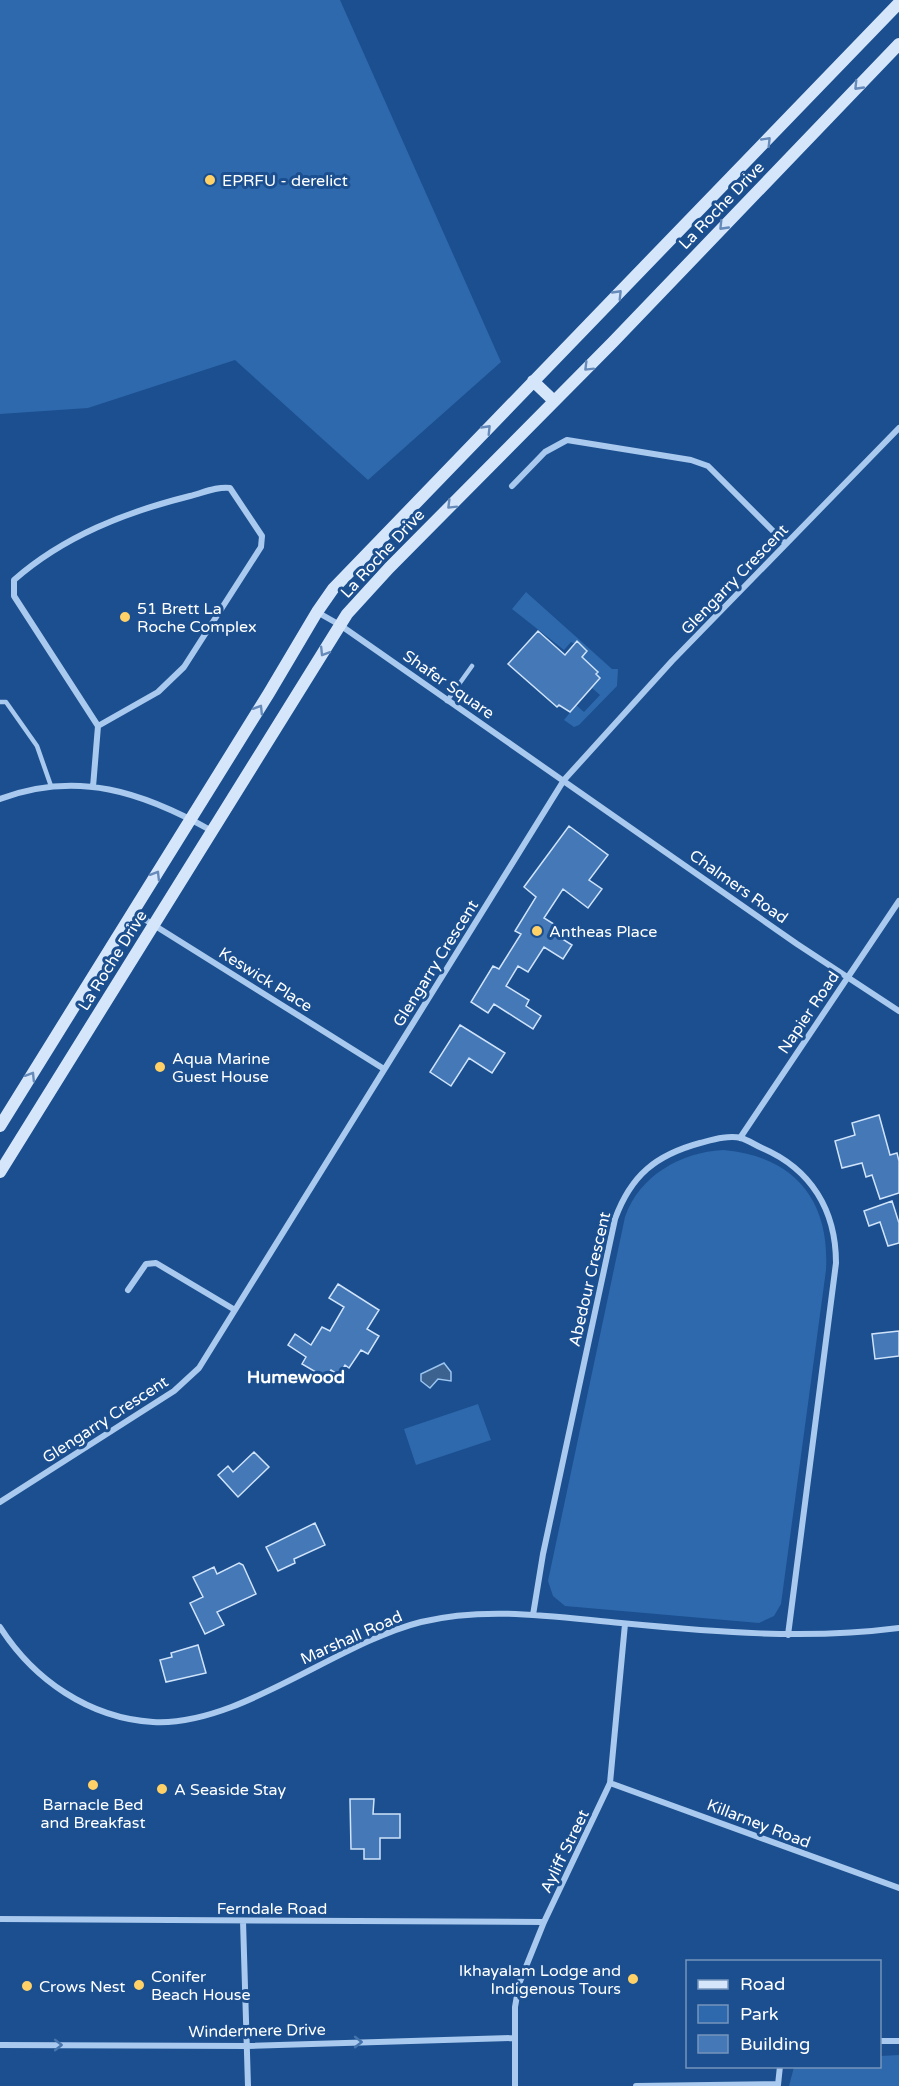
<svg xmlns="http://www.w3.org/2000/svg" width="899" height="2086" viewBox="0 0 899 2086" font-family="'Varela Round',sans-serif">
  <rect width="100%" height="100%" fill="#1b4f8f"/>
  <path fill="#2e69ad" d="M 0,0 L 340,0 L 501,362 L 368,480 L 235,360 L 88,408 L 0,414 Z
    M 526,592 L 612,669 L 618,669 L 617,686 L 579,725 L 574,727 L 564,720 L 576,705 L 584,712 L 600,695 L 592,688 L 600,679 L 596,675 L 598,672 L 582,657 L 587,651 L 577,642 L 575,644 L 571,642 L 564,650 L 512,609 Z
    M 723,1150 C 793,1156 830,1199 826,1270 L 781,1604 L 774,1616 L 759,1623 L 565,1606 L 553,1596 L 548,1581 L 625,1217 C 639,1176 681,1152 723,1150 Z
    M 478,1404 L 491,1440 L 416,1465 L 404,1429 Z
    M 899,2055 L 899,2086 L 789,2086 L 794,2067 L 880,2066 L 880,2056 Z"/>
  <path fill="#3c6290" stroke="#9cc4f0" stroke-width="1.5" d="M 444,1363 L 451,1372 L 451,1381 L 438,1379 L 430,1388 L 421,1381 L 421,1374 Z"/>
  <path fill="#4478b7" stroke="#cfe3fa" stroke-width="1.5" d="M 538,631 L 565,655 L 577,641 L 587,651 L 582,657 L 598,672 L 596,674 L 600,678 L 570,712 L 559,705 L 557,707 L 508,664 Z
    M 569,826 L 608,855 L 589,880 L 602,889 L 588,908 L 563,889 L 544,918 L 557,926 L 553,933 L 572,945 L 563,959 L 544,947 L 528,972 L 518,966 L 506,986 L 529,1000 L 526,1006 L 541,1016 L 533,1029 L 494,1004 L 488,1013 L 471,1002 L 493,966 L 499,969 L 521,934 L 515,931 L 536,897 L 524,887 Z
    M 460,1025 L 505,1053 L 492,1073 L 469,1058 L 451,1086 L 430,1072 Z
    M 879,1115 L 890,1155 L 897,1153 L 899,1161 L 899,1193 L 880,1199 L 872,1175 L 866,1177 L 862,1163 L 842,1168 L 835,1141 L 855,1135 L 852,1123 Z
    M 892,1201 L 899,1223 L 899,1243 L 888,1246 L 880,1222 L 869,1226 L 864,1211 Z
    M 338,1284 L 379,1310 L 367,1329 L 379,1336 L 368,1354 L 361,1350 L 349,1368 L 345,1365 L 339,1375 L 331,1370 L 326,1378 L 302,1364 L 306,1357 L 288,1345 L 295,1334 L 311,1345 L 322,1327 L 330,1331 L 344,1307 L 329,1298 Z
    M 899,1331 L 899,1356 L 875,1359 L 872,1334 Z
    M 254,1452 L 269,1467 L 238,1497 L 218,1475 L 228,1466 L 233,1472 Z
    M 315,1523 L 325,1545 L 294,1559 L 295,1563 L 278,1571 L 266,1547 Z
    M 239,1563 L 243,1565 L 256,1594 L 217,1612 L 224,1625 L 205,1634 L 190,1603 L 203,1597 L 193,1577 L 214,1567 L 217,1574 Z
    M 198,1645 L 206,1673 L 166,1682 L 160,1660 L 172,1657 L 171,1653 Z
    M 350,1799 L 374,1799 L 373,1814 L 400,1814 L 400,1838 L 380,1838 L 380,1859 L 364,1859 L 364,1849 L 351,1849 Z"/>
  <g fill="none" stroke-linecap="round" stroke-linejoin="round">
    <path stroke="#a9c9ee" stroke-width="4.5" d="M 447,701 L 472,666
      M 0,702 L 6,702 L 37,746 L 51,786"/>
    <path stroke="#a9c9ee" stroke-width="6" d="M 512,486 L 545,452 L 567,440 L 691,460 L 708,466 L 786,544
      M 317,612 L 340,625 L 797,944 L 899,1011
      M 93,787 L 98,726 L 14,596 L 14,580 C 64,536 126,512 190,496 C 202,493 218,486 230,488 L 262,536 L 261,547 L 184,667 L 158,692 L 98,726
      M 0,799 C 77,770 143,792 212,831
      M 133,912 L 384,1069
      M 740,1138 L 899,901
      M 128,1290 L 146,1264 L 156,1263 L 235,1310
      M 0,1502 L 174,1391 L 199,1368 L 564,780 L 672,661 L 899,428
      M 533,1615 L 543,1554 L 615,1219 C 631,1175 656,1155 700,1143 C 712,1140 728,1135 741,1138 C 748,1140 755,1145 762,1148 C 811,1169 836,1210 836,1263 L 788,1635
      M 0,1627 C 34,1680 89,1718 153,1722 C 238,1727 337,1643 421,1622 C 487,1606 555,1617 621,1623 C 714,1632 807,1640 899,1628
      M 610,1783 L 899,1888
      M 0,1919 L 544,1922
      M 243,1921 L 248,2086
      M 880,2041 L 899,2041
      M 0,2045 L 248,2046 L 514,2038
      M 778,2085 L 780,2066
      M 515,2086 L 515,2007 L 519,1984 L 544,1922 L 610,1783 L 625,1624
      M 636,2086 L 778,2084"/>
    <path stroke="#d6e6fa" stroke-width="12" d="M 533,381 L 554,401
      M 0,1126 L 269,693 L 317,612 L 333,589 L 899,3
      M 0,1172 L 347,614 L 389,568 L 613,342 L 899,44"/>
  </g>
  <defs><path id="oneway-chevron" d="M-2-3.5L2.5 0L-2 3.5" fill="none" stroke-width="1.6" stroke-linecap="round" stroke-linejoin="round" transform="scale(1.5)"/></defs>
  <g stroke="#668bba">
    <use href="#oneway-chevron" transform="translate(858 86) rotate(134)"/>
    <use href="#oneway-chevron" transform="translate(767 141) rotate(-46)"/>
    <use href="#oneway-chevron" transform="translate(723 226) rotate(134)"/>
    <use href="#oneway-chevron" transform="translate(618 294) rotate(-46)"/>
    <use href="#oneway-chevron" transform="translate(588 367) rotate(135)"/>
    <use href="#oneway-chevron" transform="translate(487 429) rotate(-46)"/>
    <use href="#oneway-chevron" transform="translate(451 505) rotate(135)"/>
    <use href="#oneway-chevron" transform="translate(324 652) rotate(122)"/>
    <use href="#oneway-chevron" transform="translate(259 709) rotate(-58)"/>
    <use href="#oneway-chevron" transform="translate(156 875) rotate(-59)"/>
    <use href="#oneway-chevron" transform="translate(31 1076) rotate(-58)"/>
  </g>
  <g stroke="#4674ac">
    <use href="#oneway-chevron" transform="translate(358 2042)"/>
    <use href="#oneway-chevron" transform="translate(58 2045)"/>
  </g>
  <g fill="#ffd166" stroke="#1b4f8f" stroke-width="2">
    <circle cx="210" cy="180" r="6"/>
    <circle cx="125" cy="617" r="6"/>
    <circle cx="537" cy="931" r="6"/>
    <circle cx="160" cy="1067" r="6"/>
    <circle cx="93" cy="1785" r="6"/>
    <circle cx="162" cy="1789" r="6"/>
    <circle cx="633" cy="1979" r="6"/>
    <circle cx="139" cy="1985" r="6"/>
    <circle cx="27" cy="1986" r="6"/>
  </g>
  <g text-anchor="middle" stroke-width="6" stroke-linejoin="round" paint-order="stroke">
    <g font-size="16" fill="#fff" stroke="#1b4f8f" text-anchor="start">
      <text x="222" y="186">EPRFU - derelict</text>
      <text x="137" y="614">51 Brett La<tspan x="137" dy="18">Roche Complex</tspan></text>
      <text x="549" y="937">Antheas Place</text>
      <text x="172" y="1064">Aqua Marine<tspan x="172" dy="18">Guest House</tspan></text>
      <text x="174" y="1795">A Seaside Stay</text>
      <text x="93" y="1810" text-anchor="middle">Barnacle Bed<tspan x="93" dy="18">and Breakfast</tspan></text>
      <text x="621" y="1976" text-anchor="end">Ikhayalam Lodge and<tspan x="621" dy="18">Indigenous Tours</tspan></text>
      <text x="151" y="1982">Conifer<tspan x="151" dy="18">Beach House</tspan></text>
      <text x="39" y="1992">Crows Nest</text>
    </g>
    <g font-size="16" fill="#fff" stroke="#1b4f8f">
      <text transform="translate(721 205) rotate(-46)" y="6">La Roche Drive</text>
      <text transform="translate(382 553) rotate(-47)" y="6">La Roche Drive</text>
      <text transform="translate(734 579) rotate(-46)" y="6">Glengarry Crescent</text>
      <text transform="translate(449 684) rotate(35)" y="6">Shafer Square</text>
      <text transform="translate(739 886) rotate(35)" y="6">Chalmers Road</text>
      <text transform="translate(112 960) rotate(-58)" y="6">La Roche Drive</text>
      <text transform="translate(435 963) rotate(-58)" y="6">Glengarry Crescent</text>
      <text transform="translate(266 979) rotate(32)" y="6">Keswick Place</text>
      <text transform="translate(808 1012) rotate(-56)" y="6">Napier Road</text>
      <text transform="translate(589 1279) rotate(-77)" y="6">Abedour Crescent</text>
      <text transform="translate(105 1419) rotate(-33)" y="6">Glengarry Crescent</text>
      <text transform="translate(351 1637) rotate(-24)" y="6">Marshall Road</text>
      <text transform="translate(759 1823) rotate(21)" y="6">Killarney Road</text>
      <text transform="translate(564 1851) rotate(-64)" y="6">Ayliff Street</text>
      <text x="272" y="1914">Ferndale Road</text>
      <text transform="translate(257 2030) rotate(-1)" y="6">Windermere Drive</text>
    </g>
    <g font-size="18" font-weight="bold" fill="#fff" stroke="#1b4f8f">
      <text x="296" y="1383">Humewood</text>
    </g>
  </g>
  <rect x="686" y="1960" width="195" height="108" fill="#1b4f8f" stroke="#7695bc" stroke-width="1.5"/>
  <rect x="698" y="1980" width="30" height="9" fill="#d6e6fa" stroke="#7695bc" stroke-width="1.5"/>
  <text x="740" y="1990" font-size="18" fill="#ffffff">Road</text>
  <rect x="698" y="2005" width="30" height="18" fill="#2e69ad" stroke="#7695bc" stroke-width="1.5"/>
  <text x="740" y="2020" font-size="18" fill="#ffffff">Park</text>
  <rect x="698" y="2035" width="30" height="18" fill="#4478b7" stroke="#7695bc" stroke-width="1.5"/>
  <text x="740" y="2050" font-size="18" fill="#ffffff">Building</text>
</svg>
